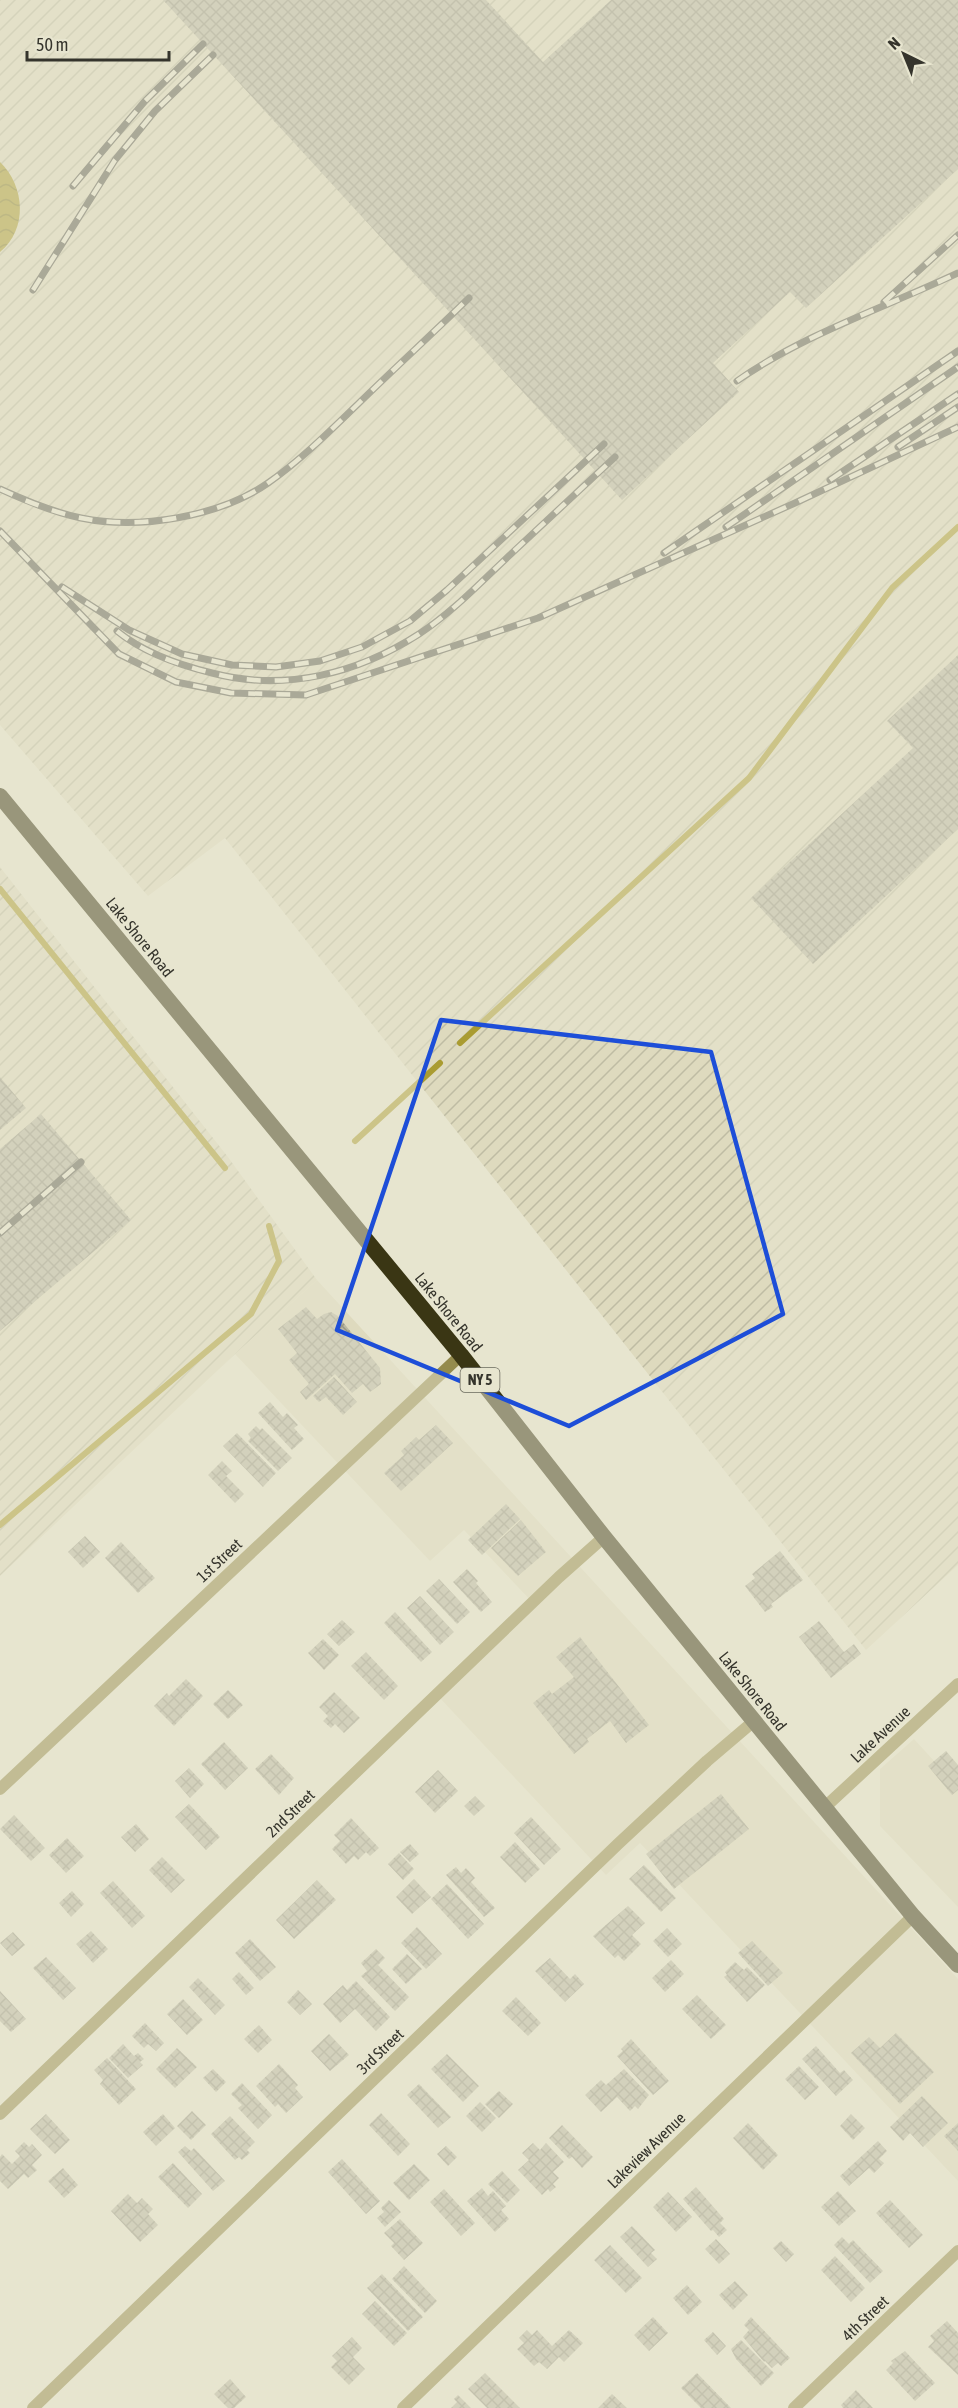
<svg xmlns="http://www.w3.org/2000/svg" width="958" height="2408" viewBox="0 0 958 2408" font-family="'Asap Condensed',sans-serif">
  <defs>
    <pattern id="industrial-furrows" width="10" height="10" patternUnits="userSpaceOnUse" patternTransform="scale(1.5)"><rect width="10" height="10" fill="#dedabe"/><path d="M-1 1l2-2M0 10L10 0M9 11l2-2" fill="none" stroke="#bfbca3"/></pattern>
    <pattern id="water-waves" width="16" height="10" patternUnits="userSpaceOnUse" patternTransform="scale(1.5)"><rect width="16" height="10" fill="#aa9c31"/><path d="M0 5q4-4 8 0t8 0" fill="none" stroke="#8b802a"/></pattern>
    <pattern id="building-cross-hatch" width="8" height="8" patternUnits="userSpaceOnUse" patternTransform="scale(1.5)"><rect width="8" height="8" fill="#bbb9a4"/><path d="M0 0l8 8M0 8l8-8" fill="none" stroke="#999786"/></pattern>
  </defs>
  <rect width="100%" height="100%" fill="#e7e5cf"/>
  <path fill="#dedabe" d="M 317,1280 L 958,1979 L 958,2181 L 640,1843 L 606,1875 L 438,1696 L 535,1605 L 464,1530 L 430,1561 L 235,1354 Z
    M 914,1739 L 958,1787 L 958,1907 L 880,1826 L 880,1769 Z"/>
  <path fill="url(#industrial-furrows)" d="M 0,0 L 958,0 L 958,1565 L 866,1650 L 225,838 L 148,896 L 0,725 Z
    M 0,867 L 228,1157 L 317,1280 L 235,1354 L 0,1576 Z"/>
  <path fill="url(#water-waves)" d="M 0,162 C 25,186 28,229 0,252 Z"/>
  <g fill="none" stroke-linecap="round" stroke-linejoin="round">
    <path stroke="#aa9c31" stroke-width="6" d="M 0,889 L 225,1168
      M 460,1043 L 749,778 L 892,588 L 958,527
      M 355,1141 L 440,1063
      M 0,1525 L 251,1314 L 279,1261 L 269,1226"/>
  </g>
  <path fill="url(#building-cross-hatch)" d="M 163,0 L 486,0 L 543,62 L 611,0 L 958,0 L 958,169 L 806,308 L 790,292 L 713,363 L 739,392 L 622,500 Z
    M 958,655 L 958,829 L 813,964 L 751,898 L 913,748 L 887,721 Z
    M 0,1077 L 26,1108 L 0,1130 Z
    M 41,1114 L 131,1220 L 0,1331 L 0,1149 Z
    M 306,1307 L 317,1319 L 324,1314 L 331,1312 L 338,1316 L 380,1368 L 381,1384 L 370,1392 L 363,1384 L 352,1393 L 335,1374 L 306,1400 L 300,1392 L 309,1384 L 289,1360 L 297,1353 L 278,1329 Z
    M 334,1377 L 357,1402 L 343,1415 L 326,1397 L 319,1402 L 313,1396 Z
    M 270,1402 L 283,1417 L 287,1413 L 298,1425 L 294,1428 L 304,1439 L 292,1450 L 258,1413 Z
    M 436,1425 L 453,1443 L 401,1491 L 384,1473 L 404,1455 L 401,1451 L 416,1437 L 419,1440 Z
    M 256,1426 L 260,1430 L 262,1428 L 292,1458 L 278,1471 L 248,1441 L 251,1438 L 248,1434 Z
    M 237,1433 L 276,1473 L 263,1487 L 223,1446 Z
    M 222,1461 L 232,1471 L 226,1476 L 244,1494 L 235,1503 L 208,1475 Z
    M 506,1504 L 520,1519 L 482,1555 L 468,1540 Z
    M 521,1520 L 546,1552 L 518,1576 L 491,1548 Z
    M 85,1536 L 100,1552 L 83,1568 L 68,1552 Z
    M 121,1542 L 155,1578 L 138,1593 L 105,1558 Z
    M 780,1551 L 803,1580 L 771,1604 L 773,1607 L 765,1612 L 745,1586 L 755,1578 L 752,1574 Z
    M 467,1569 L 478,1581 L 476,1583 L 492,1602 L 481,1612 L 453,1582 Z
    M 439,1579 L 470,1612 L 457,1624 L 426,1591 Z
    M 420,1596 L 454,1632 L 440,1645 L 407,1608 Z
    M 395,1612 L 432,1652 L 421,1662 L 384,1623 Z
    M 342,1620 L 355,1632 L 339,1646 L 327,1634 Z
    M 819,1621 L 844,1652 L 854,1644 L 861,1654 L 831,1678 L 799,1637 Z
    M 580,1637 L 649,1725 L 626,1743 L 610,1721 L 587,1739 L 589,1742 L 574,1754 L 533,1703 L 549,1690 L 552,1694 L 574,1677 L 556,1657 Z
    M 323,1639 L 339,1655 L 324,1670 L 308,1653 Z
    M 366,1652 L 398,1686 L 384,1700 L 351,1666 Z
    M 186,1679 L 203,1696 L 174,1726 L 154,1706 L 167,1693 L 169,1696 Z
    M 228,1690 L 243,1705 L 228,1719 L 213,1704 Z
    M 334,1692 L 360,1718 L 344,1733 L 335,1724 L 331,1728 L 323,1721 L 328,1716 L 319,1707 Z
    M 224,1742 L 248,1768 L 225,1790 L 201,1764 Z
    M 946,1751 L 958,1765 L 958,1790 L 952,1795 L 928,1766 Z
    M 271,1754 L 294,1778 L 279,1795 L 255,1769 Z
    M 189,1768 L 204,1784 L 190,1798 L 175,1781 Z
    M 438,1770 L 458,1791 L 435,1813 L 415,1792 Z
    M 721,1794 L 749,1829 L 674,1889 L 646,1854 Z
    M 475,1796 L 485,1806 L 474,1816 L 464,1806 Z
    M 189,1804 L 220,1837 L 206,1850 L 175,1817 Z
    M 14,1815 L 45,1848 L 31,1861 L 0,1829 Z
    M 531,1817 L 561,1849 L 544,1865 L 514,1833 Z
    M 351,1818 L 379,1848 L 370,1856 L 366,1852 L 358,1860 L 354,1856 L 346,1864 L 332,1849 L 340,1841 L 334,1835 Z
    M 136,1824 L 149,1839 L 135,1852 L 121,1837 Z
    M 67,1838 L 84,1856 L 66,1873 L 49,1855 Z
    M 515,1842 L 540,1869 L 525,1883 L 500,1857 Z
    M 410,1844 L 419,1854 L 410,1862 L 400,1852 Z
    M 399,1853 L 414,1869 L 403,1880 L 388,1864 Z
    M 162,1857 L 185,1880 L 171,1893 L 149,1870 Z
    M 644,1865 L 676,1898 L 661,1912 L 629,1879 Z
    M 456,1867 L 461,1873 L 466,1868 L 475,1878 L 471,1882 L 495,1908 L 484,1917 L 446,1875 Z
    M 414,1879 L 431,1897 L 412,1914 L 396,1897 Z
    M 317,1880 L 336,1900 L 294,1939 L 276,1920 Z
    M 113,1881 L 145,1916 L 132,1928 L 100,1893 Z
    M 447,1884 L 484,1924 L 468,1939 L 431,1899 Z
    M 72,1891 L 84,1904 L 71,1917 L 59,1903 Z
    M 628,1906 L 645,1923 L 632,1935 L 641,1944 L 624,1961 L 618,1955 L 615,1958 L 593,1936 Z
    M 417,1927 L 442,1954 L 426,1969 L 401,1943 Z
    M 667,1928 L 682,1944 L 668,1957 L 653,1941 Z
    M 91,1931 L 108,1949 L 93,1963 L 76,1944 Z
    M 13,1932 L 25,1945 L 12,1956 L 0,1943 Z
    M 250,1939 L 276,1967 L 260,1981 L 235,1953 Z
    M 752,1941 L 783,1973 L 768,1986 L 738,1953 Z
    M 376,1949 L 385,1958 L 378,1965 L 409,1997 L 395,2011 L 361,1976 L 367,1971 L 361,1963 Z
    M 407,1954 L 422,1969 L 406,1984 L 392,1969 Z
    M 46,1957 L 76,1988 L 63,2000 L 33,1968 Z
    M 550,1958 L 570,1979 L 575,1974 L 584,1984 L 565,2002 L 535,1971 Z
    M 671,1960 L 684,1974 L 665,1992 L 652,1978 Z
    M 735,1962 L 744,1970 L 747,1967 L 765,1985 L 747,2002 L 724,1977 L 727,1975 L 725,1972 Z
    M 239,1972 L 254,1988 L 246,1995 L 232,1979 Z
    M 198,1978 L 225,2005 L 215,2015 L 189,1987 Z
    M 356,1981 L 390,2017 L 376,2031 L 355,2009 L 340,2023 L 323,2004 L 343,1985 L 347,1990 Z
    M 298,1990 L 312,2004 L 300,2015 L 287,2002 Z
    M 0,1991 L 26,2019 L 11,2032 L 0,2021 Z
    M 697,1995 L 726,2025 L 711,2039 L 682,2009 Z
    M 516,1997 L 541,2023 L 528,2036 L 502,2011 Z
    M 183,1999 L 203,2020 L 187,2035 L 167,2014 Z
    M 145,2023 L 164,2043 L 156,2051 L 148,2044 L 144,2048 L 132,2036 Z
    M 259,2025 L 272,2040 L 258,2053 L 244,2039 Z
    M 896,2033 L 934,2072 L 900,2104 L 851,2053 L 869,2037 L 880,2048 Z
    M 329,2034 L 349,2055 L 330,2071 L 311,2051 Z
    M 631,2039 L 669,2081 L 653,2095 L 617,2056 L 623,2051 L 621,2049 Z
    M 123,2044 L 134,2056 L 138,2053 L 144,2059 L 140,2062 L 143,2065 L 128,2078 L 109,2058 Z
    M 816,2046 L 840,2073 L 844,2070 L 853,2080 L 836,2096 L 802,2059 Z
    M 177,2048 L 197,2067 L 175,2088 L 156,2069 Z
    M 447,2054 L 479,2086 L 463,2102 L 431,2069 Z
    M 107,2058 L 136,2089 L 119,2105 L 100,2084 L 103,2080 L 94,2070 Z
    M 279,2064 L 298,2085 L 295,2088 L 303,2097 L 286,2113 L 278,2104 L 275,2107 L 256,2086 Z
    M 799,2066 L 819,2087 L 805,2100 L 785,2079 Z
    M 213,2069 L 226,2082 L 216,2092 L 203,2078 Z
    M 624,2069 L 649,2095 L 638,2109 L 635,2106 L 630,2111 L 617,2097 L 601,2112 L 585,2095 L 601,2080 L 606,2085 Z
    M 242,2083 L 272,2115 L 258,2129 L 238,2108 L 242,2105 L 231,2094 Z
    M 419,2084 L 451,2117 L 438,2128 L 407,2095 Z
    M 499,2091 L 513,2104 L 499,2118 L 485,2104 Z
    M 922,2096 L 948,2123 L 923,2147 L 910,2133 L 903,2141 L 890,2127 Z
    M 480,2102 L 496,2118 L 482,2132 L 466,2116 Z
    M 192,2111 L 206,2125 L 191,2140 L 177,2126 Z
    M 381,2113 L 410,2144 L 398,2156 L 369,2125 Z
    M 46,2114 L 70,2140 L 55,2154 L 30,2129 Z
    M 163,2114 L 175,2128 L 156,2146 L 143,2132 Z
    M 851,2114 L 865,2128 L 853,2140 L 840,2126 Z
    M 230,2116 L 255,2142 L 247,2150 L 250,2153 L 242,2160 L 239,2157 L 235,2160 L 211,2134 Z
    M 748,2123 L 778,2155 L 763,2170 L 733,2138 Z
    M 958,2123 L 958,2151 L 944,2136 Z
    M 562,2125 L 593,2157 L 582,2168 L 572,2157 L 569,2159 L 549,2138 Z
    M 878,2141 L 887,2151 L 879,2159 L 884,2163 L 874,2173 L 869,2168 L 849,2186 L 840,2176 Z
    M 24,2142 L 29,2147 L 32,2144 L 42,2155 L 32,2165 L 37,2170 L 28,2178 L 24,2174 L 8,2189 L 0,2181 L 0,2157 L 2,2154 L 12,2164 L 20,2156 L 15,2151 Z
    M 533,2143 L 540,2150 L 546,2143 L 564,2162 L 553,2172 L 559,2178 L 553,2184 L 556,2187 L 550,2192 L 548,2189 L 542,2195 L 518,2170 L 529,2160 L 522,2153 Z
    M 185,2146 L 191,2151 L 194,2148 L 225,2181 L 213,2191 L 178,2152 Z
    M 446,2146 L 457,2157 L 448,2166 L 437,2154 Z
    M 342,2159 L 380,2201 L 366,2214 L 328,2172 Z
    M 173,2163 L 202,2194 L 188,2208 L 158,2177 Z
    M 414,2164 L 430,2180 L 409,2200 L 393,2183 Z
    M 63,2168 L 78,2185 L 64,2198 L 48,2181 Z
    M 502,2171 L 520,2190 L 507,2203 L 488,2184 Z
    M 696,2187 L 724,2219 L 720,2223 L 727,2230 L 719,2237 L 713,2230 L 711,2231 L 683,2199 Z
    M 482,2188 L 488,2196 L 493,2191 L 506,2206 L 501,2210 L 509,2219 L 495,2232 L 467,2201 Z
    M 444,2189 L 475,2223 L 461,2236 L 430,2202 Z
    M 838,2191 L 856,2211 L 839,2226 L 821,2207 Z
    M 668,2192 L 692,2217 L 676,2232 L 653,2207 Z
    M 128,2194 L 137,2203 L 142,2198 L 153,2209 L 148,2214 L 158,2225 L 140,2242 L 111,2211 Z
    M 389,2200 L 401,2212 L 385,2227 L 377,2218 L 384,2212 L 381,2208 Z
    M 890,2200 L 923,2235 L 909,2248 L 876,2213 Z
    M 400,2219 L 423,2243 L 404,2260 L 391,2246 L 394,2243 L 384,2233 Z
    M 632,2226 L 655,2250 L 651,2253 L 657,2259 L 648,2267 L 620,2237 Z
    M 842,2237 L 849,2244 L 853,2240 L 883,2271 L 870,2283 L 834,2245 Z
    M 716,2239 L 730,2254 L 719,2264 L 705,2249 Z
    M 781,2241 L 794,2254 L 786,2262 L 773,2248 Z
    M 610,2245 L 642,2278 L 626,2293 L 594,2260 Z
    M 835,2256 L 865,2288 L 851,2302 L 821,2270 Z
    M 404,2266 L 437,2301 L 425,2313 L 392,2279 Z
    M 382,2274 L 423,2317 L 408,2331 L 367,2288 Z
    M 735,2281 L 748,2295 L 733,2310 L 719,2295 Z
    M 687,2285 L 702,2302 L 688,2315 L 673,2298 Z
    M 375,2301 L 407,2333 L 394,2346 L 362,2314 Z
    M 653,2317 L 668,2333 L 649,2351 L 634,2335 Z
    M 751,2317 L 790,2358 L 781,2366 L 778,2363 L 772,2368 L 765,2361 L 764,2362 L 743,2337 L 749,2330 L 744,2325 Z
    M 947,2321 L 958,2333 L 958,2375 L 928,2347 L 934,2341 L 930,2336 Z
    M 527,2330 L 532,2335 L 537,2330 L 552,2346 L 569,2330 L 583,2343 L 564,2362 L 559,2357 L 547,2369 L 539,2362 L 534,2366 L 517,2349 L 524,2343 L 519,2338 Z
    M 713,2332 L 726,2346 L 717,2355 L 704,2340 Z
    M 352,2337 L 362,2348 L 353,2357 L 365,2369 L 349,2385 L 331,2367 L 337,2361 L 332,2356 Z
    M 741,2340 L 774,2373 L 761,2386 L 736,2359 L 731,2349 Z
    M 905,2351 L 935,2383 L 915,2401 L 886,2370 L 893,2363 L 891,2361 Z
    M 485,2373 L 520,2408 L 487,2408 L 468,2389 Z
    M 697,2373 L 731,2408 L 701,2408 L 681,2388 Z
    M 230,2379 L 246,2397 L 234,2408 L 228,2408 L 214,2394 Z
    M 856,2390 L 873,2408 L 843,2408 L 841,2405 Z
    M 612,2394 L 627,2408 L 598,2408 Z
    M 458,2395 L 471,2408 L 451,2408 L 457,2402 L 454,2399 Z"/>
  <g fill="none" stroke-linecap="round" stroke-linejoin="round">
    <path stroke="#948b4d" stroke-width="12" d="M 0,1789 L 461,1355
      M 0,2114 L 559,1577 L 604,1537
      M 33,2408 L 618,1844 L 707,1761 L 754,1721
      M 403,2408 L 913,1916
      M 794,2408 L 958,2251"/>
    <path stroke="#948b4d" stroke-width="12" d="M 824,1808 L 958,1684"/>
    <path stroke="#3a3614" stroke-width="16" d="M 0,796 L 461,1355 L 604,1537 L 913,1916 L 958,1965"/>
    <g stroke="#605f54" stroke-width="7">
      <path id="rail" d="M 73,186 L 145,101 L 203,44
        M 33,290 L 115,160 L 155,111 L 213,55
        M 884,302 L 958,235
        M 737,381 C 804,334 884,308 958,273
        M 898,447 L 958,407
        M 830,480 L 958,394
        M 0,489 C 26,501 52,512 81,518 C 139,530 219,517 268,483 C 302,459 331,430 360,402 C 396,367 433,333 469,298
        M 726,527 L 958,367
        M 0,531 L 119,654 L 176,682 L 231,693 L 306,695 L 538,618 L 795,503 L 958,427
        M 664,553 L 958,351
        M 62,587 L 129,630 L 182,654 L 232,665 L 276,667 L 320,661 L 362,647 L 410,621 L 447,590 L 604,444
        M 117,631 C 144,653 179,665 212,673 C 284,692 357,674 419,634 C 453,612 482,581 512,553 C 546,521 581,489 615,457
        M 0,1233 L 81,1162"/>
    </g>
    <use href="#rail" stroke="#e7e5cf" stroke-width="4.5" stroke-dasharray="14" stroke-linecap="butt"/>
  </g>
  <path d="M0 0H958V2408H0ZM 441,1020 L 711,1052 L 783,1314 L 569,1426 L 337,1330 Z" fill="#e7e5cf" fill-opacity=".55" fill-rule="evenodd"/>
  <path fill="none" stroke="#1d4ed8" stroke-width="4.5" stroke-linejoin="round" d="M 441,1020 L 711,1052 L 783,1314 L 569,1426 L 337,1330 Z"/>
  <g text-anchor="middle" stroke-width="4.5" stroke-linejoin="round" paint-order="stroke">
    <rect fill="#e7e5cf" stroke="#6a695d" stroke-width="1.5" x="460.5" y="1368" width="39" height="24" rx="4.5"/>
    <g font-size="15" font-weight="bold" fill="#35342c">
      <text x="480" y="1385">NY 5</text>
    </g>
    <g font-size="16" fill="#35342c" stroke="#e7e5cf">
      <text transform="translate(140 937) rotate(51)" y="6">Lake Shore Road</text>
      <text transform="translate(449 1312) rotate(51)" y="6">Lake Shore Road</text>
      <text transform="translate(219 1560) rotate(-43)" y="6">1st Street</text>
      <text transform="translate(753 1691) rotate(51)" y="6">Lake Shore Road</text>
      <text transform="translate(880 1734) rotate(-43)" y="6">Lake Avenue</text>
      <text transform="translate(290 1813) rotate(-44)" y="6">2nd Street</text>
      <text transform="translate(380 2051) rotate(-44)" y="6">3rd Street</text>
      <text transform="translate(646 2150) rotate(-44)" y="6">Lakeview Avenue</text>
      <text transform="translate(865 2318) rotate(-44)" y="6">4th Street</text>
    </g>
  </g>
  <g transform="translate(904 54) rotate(317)" stroke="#e7e5cf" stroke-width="4.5" paint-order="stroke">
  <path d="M0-4.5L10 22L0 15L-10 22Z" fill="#35342c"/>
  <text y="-9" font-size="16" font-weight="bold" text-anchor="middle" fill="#35342c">N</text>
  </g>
  <path d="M27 51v9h142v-9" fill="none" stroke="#35342c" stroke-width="3"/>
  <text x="36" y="51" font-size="18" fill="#35342c" stroke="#e7e5cf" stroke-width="4.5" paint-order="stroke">50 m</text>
</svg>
